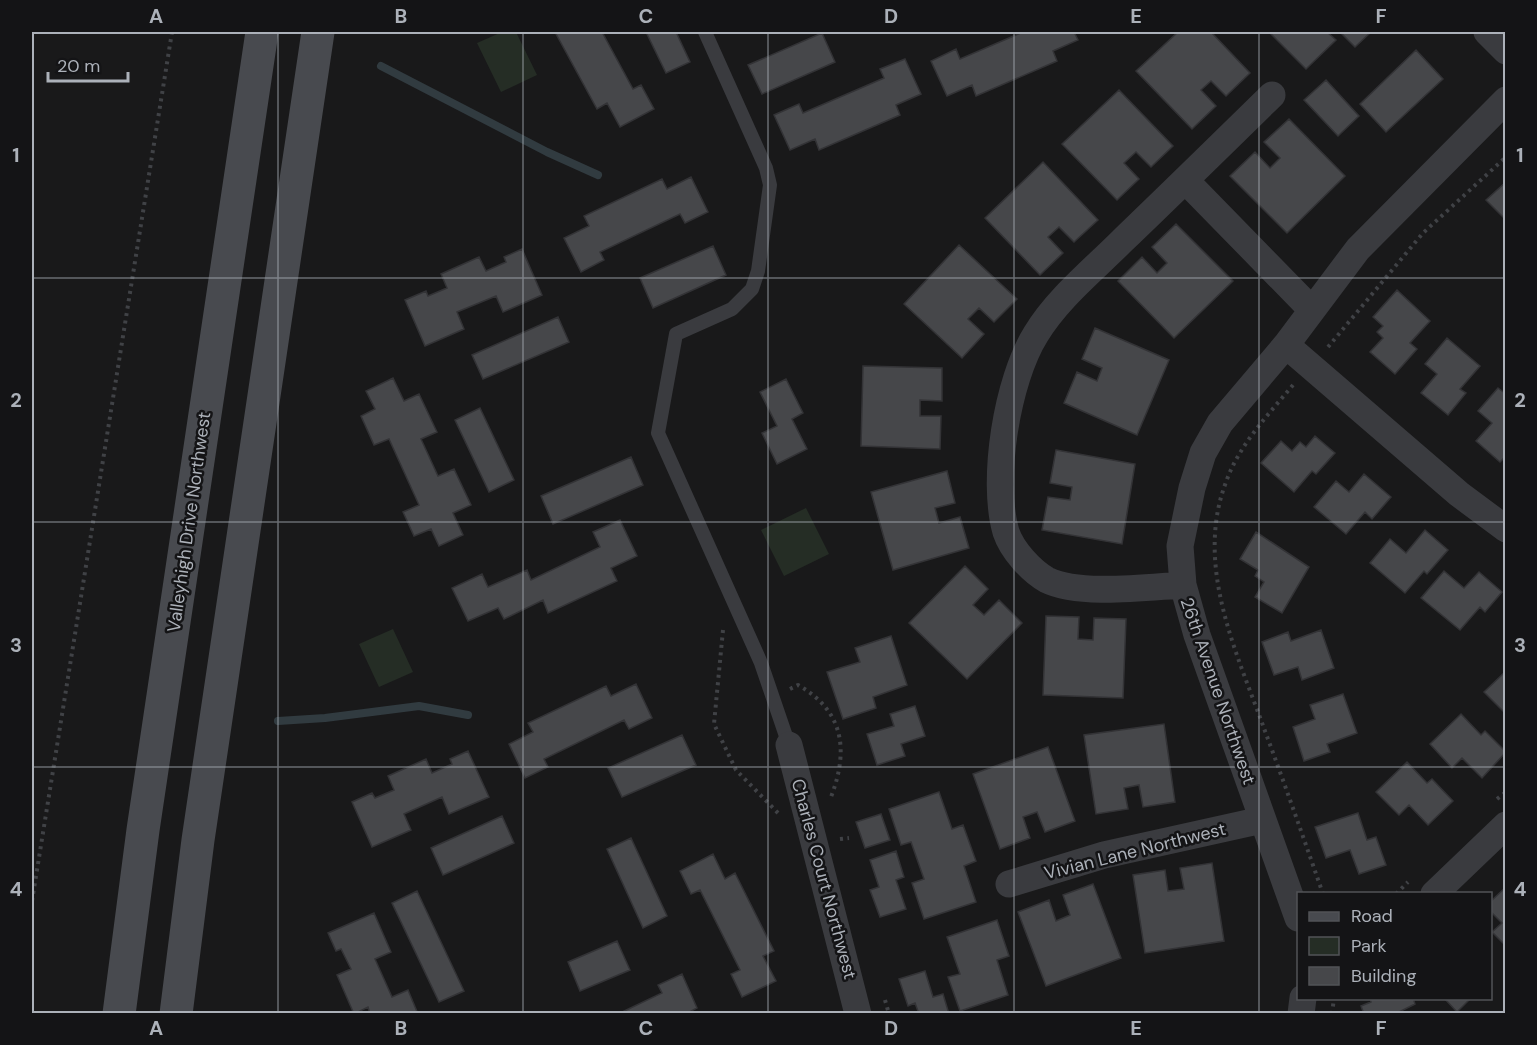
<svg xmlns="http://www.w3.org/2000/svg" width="1537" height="1045" viewBox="0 0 1537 1045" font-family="'DM Sans',sans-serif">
  <rect width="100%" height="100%" fill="#19191a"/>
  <path fill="#252d25" d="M 502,32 L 516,32 L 537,75 L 501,92 L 477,43 Z
    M 806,508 L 829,554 L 784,576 L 761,530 Z
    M 393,629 L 413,672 L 379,687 L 359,644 Z"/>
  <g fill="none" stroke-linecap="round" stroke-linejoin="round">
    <path stroke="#313b40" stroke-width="8" d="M 381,66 L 547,152 L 598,175
      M 278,721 L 325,718 L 419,706 L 468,715"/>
  </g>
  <path fill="#46474a" stroke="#333336" stroke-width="1.5" d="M 555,32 L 602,32 L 633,89 L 641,85 L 654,109 L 620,127 L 607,103 L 597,109 Z
    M 646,32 L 676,32 L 690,62 L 666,73 Z
    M 1023,32 L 1074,32 L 1078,40 L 1053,51 L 1057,61 L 976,96 L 972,85 L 947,96 L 931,61 L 956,49 L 960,59 Z
    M 1178,32 L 1211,32 L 1250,73 L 1226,96 L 1211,81 L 1201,90 L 1216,106 L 1192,129 L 1136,71 Z
    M 1269,32 L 1327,32 L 1336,40 L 1306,69 Z
    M 1340,32 L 1371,32 L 1355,47 Z
    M 822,33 L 835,62 L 762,94 L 748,65 Z
    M 1416,50 L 1443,79 L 1386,132 L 1360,104 Z
    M 905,59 L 921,94 L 896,105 L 900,115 L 819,150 L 815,139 L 790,150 L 774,115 L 799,104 L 803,113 L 884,78 L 880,69 Z
    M 1326,80 L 1359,116 L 1338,136 L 1304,100 Z
    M 1119,90 L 1173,146 L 1151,167 L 1136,152 L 1124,163 L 1139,179 L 1117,200 L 1062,144 Z
    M 1289,119 L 1345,176 L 1287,233 L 1230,176 L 1255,152 L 1270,168 L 1280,158 L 1264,142 Z
    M 1043,162 L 1098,220 L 1074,242 L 1059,227 L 1048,237 L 1063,253 L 1040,275 L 985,218 Z
    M 691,177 L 708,212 L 685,223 L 680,214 L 600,252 L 604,260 L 581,272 L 564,238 L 589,226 L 584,216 L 662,179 L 667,189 Z
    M 1506,182 L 1506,220 L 1486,200 Z
    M 1176,224 L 1233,281 L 1174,338 L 1118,281 L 1142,257 L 1157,273 L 1167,263 L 1152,247 Z
    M 959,245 L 1017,299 L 994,322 L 979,308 L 968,319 L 984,334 L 962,358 L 904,304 Z
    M 713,246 L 726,275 L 653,308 L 640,278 Z
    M 522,249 L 542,295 L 503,312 L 496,296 L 457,312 L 464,329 L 425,346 L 405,300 L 426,291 L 428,296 L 447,288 L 441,274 L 479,257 L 486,271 L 506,262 L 504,257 Z
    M 1397,290 L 1430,321 L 1410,343 L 1417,349 L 1395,374 L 1370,352 L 1383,338 L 1377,332 L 1383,326 L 1373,317 Z
    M 558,317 L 569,342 L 483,379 L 472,355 Z
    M 1095,328 L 1169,360 L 1137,435 L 1064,403 L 1077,372 L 1097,381 L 1102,368 L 1082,359 Z
    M 1447,338 L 1480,366 L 1460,389 L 1466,393 L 1448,415 L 1421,393 L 1437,374 L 1425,364 Z
    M 863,366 L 942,368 L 942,401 L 920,400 L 920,416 L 941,416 L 940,449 L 861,446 Z
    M 393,378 L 404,401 L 419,394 L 437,432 L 421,439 L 438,476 L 454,469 L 471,505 L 453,513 L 463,535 L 439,546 L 431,529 L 414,536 L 403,512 L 419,505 L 389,439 L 374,445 L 361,416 L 375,409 L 366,391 Z
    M 786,379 L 803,413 L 792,419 L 807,449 L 777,464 L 762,433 L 777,426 L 760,392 Z
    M 1498,388 L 1506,394 L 1506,456 L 1500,462 L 1476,441 L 1492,423 L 1478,411 Z
    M 480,408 L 514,480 L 489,492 L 455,420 Z
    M 1315,436 L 1335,453 L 1316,474 L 1312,471 L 1294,492 L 1261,463 L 1281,441 L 1292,451 L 1300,442 L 1306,447 Z
    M 1056,450 L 1135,464 L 1122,544 L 1042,530 L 1048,497 L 1070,500 L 1072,487 L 1050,483 Z
    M 631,457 L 643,485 L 553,524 L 541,496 Z
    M 947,471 L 955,503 L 935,508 L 939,523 L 960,517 L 969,548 L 893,570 L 871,492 Z
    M 1364,474 L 1391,497 L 1372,519 L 1365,512 L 1346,534 L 1314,507 L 1336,481 L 1349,492 Z
    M 620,520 L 637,556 L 611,568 L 617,581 L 548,613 L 543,600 L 504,619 L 498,608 L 468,621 L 452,588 L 482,574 L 488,587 L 527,570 L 531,580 L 600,547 L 593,532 Z
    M 1425,530 L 1448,550 L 1427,574 L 1424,571 L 1405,593 L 1370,563 L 1390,539 L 1406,553 Z
    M 1256,532 L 1309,567 L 1282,613 L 1255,597 L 1264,582 L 1255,576 L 1258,570 L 1240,559 Z
    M 965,566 L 988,589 L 973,605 L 984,615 L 999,600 L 1022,623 L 967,679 L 909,623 Z
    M 1444,571 L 1464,588 L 1479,572 L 1502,592 L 1485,612 L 1480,607 L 1460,630 L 1421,598 Z
    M 1046,616 L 1079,617 L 1078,639 L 1093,640 L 1094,618 L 1126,619 L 1123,698 L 1043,695 Z
    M 1321,630 L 1334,668 L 1302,680 L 1298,667 L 1274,675 L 1262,642 L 1288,632 L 1291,641 Z
    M 891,636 L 907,685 L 873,697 L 876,708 L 843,719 L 827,672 L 860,662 L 855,648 Z
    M 1506,671 L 1506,714 L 1484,692 Z
    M 636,684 L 652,718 L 629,729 L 624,720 L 544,759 L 548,767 L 525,778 L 509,744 L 533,732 L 528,723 L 606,686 L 611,696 Z
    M 1343,694 L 1357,733 L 1327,744 L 1330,752 L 1304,761 L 1293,727 L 1315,719 L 1310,705 Z
    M 915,706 L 925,736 L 901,744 L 905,756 L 877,765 L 867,734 L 894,726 L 890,714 Z
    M 1461,714 L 1481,735 L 1485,731 L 1506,752 L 1482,778 L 1462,758 L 1452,768 L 1430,744 Z
    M 1164,724 L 1175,802 L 1143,807 L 1139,785 L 1124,788 L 1128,809 L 1096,814 L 1084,735 Z
    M 682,735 L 696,765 L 622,797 L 608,768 Z
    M 1048,747 L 1075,821 L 1045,832 L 1037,812 L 1023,817 L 1030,838 L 1000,849 L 973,774 Z
    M 468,751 L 489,797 L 449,814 L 442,797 L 404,814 L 411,830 L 372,847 L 352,802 L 372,793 L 375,798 L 394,790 L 388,776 L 426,759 L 432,773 L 452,764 L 450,759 Z
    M 1407,762 L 1427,783 L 1432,779 L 1453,801 L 1428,825 L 1409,805 L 1399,815 L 1376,792 Z
    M 939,792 L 952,829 L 963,825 L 976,861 L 964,866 L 976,902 L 924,919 L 912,883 L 924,879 L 911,842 L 901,845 L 889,809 Z
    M 1358,813 L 1367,840 L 1376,837 L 1386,865 L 1359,874 L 1350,850 L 1326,858 L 1315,827 Z
    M 881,814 L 890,840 L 865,848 L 856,822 Z
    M 502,816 L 514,843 L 443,875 L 431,848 Z
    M 631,838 L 667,916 L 643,928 L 607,849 Z
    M 896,851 L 904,877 L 896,880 L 906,909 L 880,917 L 870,890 L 879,887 L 870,860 Z
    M 713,854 L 725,879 L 735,873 L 774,951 L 763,956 L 776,981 L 742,997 L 731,974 L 740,970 L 700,890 L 691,894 L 680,871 Z
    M 1212,863 L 1224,941 L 1145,953 L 1133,875 L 1165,870 L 1168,891 L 1184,889 L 1180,868 Z
    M 1093,884 L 1121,958 L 1046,986 L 1018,912 L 1049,900 L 1056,921 L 1070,915 L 1063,895 Z
    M 1506,887 L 1506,946 L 1492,932 L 1502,923 L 1490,911 L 1490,902 Z
    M 417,891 L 464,991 L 439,1002 L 392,903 Z
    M 374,913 L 391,952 L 375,959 L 392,997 L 408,990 L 418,1014 L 370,1014 L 368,1007 L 354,1014 L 337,975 L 351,969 L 341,949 L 336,951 L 328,933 Z
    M 997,920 L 1009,956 L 997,960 L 1008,995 L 960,1011 L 948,977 L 960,974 L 947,937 Z
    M 617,941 L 630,970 L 580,991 L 568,962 Z
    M 925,971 L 933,997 L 943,994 L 949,1014 L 919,1014 L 915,1003 L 908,1006 L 899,979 Z
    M 682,974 L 697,1008 L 686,1014 L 618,1014 L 662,993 L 658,985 Z
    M 1370,998 L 1413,998 L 1415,1004 L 1395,1014 L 1364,1014 L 1361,1006 L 1371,1002 Z
    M 1444,998 L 1471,998 L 1457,1012 Z"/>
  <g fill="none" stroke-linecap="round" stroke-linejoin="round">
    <path stroke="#404246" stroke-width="4" stroke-dasharray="3 4.5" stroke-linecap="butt" d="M 1328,347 L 1423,233 L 1506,157
      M 1293,385 C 1268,415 1239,445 1226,482 C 1194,566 1237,653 1265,731 C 1285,785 1304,839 1323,894
      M 723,630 L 714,724 L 736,770 L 778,813
      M 790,689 L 798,685 C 844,711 849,750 831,797
      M 1497,799 L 1506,792
      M 840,839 L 849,838
      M 1396,894 L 1408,882
      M 32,901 L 172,32
      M 885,1000 L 889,1014
      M 1332,1014 L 1334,998"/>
    <path stroke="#3a3b3f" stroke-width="14" d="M 705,32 L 766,168 L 770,185 L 758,271 L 752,289 L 732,309 L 676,334 L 658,433 L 761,663 L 789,745"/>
    <path stroke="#3a3b3f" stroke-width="27" d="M 1487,32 L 1506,51
      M 1185,180 L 1311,309
      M 1286,345 L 1459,494 L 1506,529
      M 1183,585 C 1148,587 1079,596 1047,580 C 1031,571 1012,550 1006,532 C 991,480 1007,380 1036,334 C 1057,299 1093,270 1122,241 C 1172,193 1222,144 1272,95
      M 789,745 L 858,1014
      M 1009,884 L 1104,855 L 1262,820
      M 1434,894 L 1506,825
      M 1298,918 L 1197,635 L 1183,585 L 1180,546 L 1192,488 L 1203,453 L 1220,423 L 1286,345 L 1358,249 L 1506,100
      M 1301,1014 L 1303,998"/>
    <path stroke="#484a4f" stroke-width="33" d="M 119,1014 L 143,830 L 262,32
      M 176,1014 L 198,840 L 318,32"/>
  </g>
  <path fill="none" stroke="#acb1b9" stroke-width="1.5" stroke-opacity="0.55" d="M 278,32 L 278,1014M 523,32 L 523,1014M 768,32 L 768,1014M 1014,32 L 1014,1014M 1259,32 L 1259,1014M 32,278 L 1506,278M 32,522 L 1506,522M 32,767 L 1506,767"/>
  <g text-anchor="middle" stroke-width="5" stroke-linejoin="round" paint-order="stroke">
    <g font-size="18" fill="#acb1b9" stroke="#141416">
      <text transform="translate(189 522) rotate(-82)" y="6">Valleyhigh Drive Northwest</text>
      <text transform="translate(1218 691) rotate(71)" y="6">26th Avenue Northwest</text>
      <text transform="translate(1135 851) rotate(-14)" y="6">Vivian Lane Northwest</text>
      <text transform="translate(824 879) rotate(75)" y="6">Charles Court Northwest</text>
    </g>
  </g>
  <rect width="1537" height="1045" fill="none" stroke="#141416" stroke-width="66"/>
  <rect x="1297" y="892" width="195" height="108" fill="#141416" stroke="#515357" stroke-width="1.5"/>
  <rect x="1309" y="912" width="30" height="9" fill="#484a4f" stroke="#515357" stroke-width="1.5"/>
  <text x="1351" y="922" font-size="18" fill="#acb1b9">Road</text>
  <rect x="1309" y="937" width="30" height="18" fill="#252d25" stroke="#515357" stroke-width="1.5"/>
  <text x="1351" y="952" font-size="18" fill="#acb1b9">Park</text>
  <rect x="1309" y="967" width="30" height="18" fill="#46474a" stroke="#515357" stroke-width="1.5"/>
  <text x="1351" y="982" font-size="18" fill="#acb1b9">Building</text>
  <path d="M48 72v9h80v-9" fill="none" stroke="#acb1b9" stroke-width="3"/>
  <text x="57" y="72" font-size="18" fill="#acb1b9" stroke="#141416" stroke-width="4.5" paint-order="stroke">20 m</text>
  <rect x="33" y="33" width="1471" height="979" fill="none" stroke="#acb1b9" stroke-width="2"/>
  <g font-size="20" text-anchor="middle" font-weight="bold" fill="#acb1b9">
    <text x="156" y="23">A</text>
    <text x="401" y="23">B</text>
    <text x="646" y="23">C</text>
    <text x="891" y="23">D</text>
    <text x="1136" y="23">E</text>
    <text x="1381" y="23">F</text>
    <text x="16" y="162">1</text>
    <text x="1520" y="162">1</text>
    <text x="16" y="407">2</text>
    <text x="1520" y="407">2</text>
    <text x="16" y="652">3</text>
    <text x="1520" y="652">3</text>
    <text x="16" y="896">4</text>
    <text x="1520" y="896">4</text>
    <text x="156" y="1035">A</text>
    <text x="401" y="1035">B</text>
    <text x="646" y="1035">C</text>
    <text x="891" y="1035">D</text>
    <text x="1136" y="1035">E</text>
    <text x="1381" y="1035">F</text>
  </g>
</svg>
